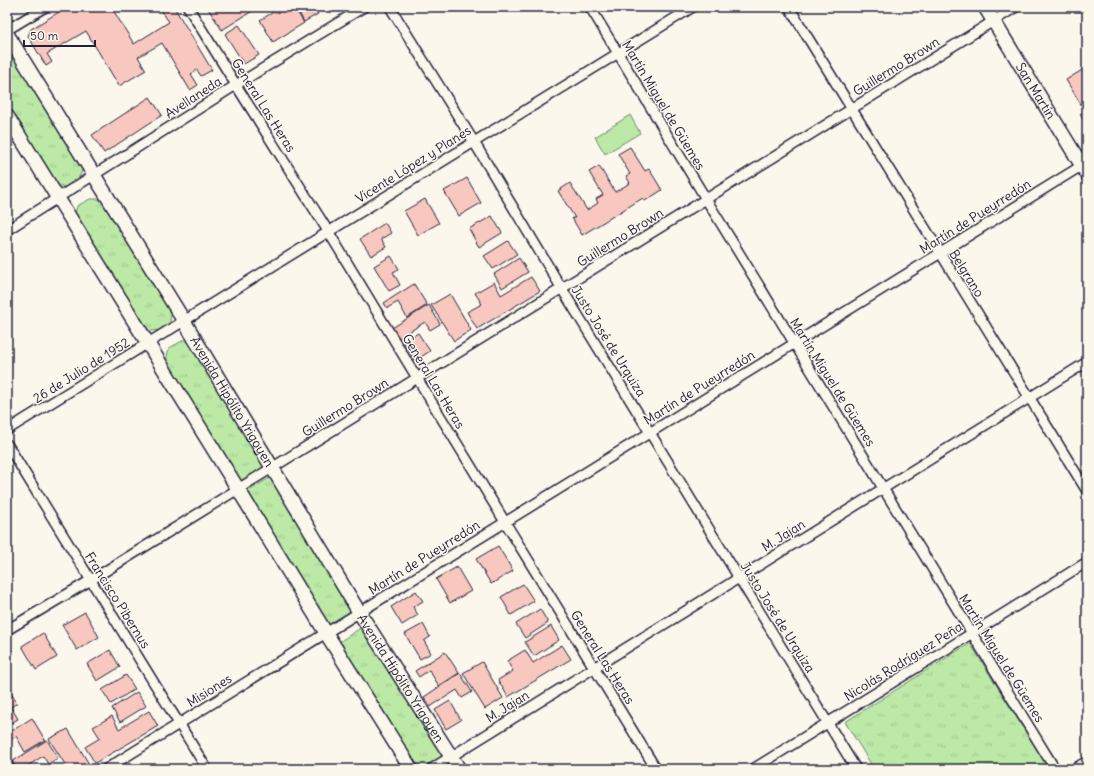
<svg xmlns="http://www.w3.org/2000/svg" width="1094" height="776" viewBox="0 0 1094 776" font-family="Delius,sans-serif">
  <defs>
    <pattern id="grass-tufts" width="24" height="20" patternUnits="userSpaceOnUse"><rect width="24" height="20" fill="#bce9a6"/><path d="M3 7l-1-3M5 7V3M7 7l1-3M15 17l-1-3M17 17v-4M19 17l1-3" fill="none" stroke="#a1c890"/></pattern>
  </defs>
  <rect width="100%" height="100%" fill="#fbf7ec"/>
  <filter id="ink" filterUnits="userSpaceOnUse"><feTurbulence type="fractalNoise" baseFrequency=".025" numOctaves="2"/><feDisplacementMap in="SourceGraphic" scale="8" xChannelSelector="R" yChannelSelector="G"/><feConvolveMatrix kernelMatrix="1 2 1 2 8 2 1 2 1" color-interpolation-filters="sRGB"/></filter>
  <g filter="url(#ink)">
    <path fill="url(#grass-tufts)" stroke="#6f8670" d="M 7,54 L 16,57 L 84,166 L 78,180 L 65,187 L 57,185 L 7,106 Z
      M 90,199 L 98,199 L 105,203 L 171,312 L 170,322 L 161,330 L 151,331 L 140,323 L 74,217 L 77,206 Z
      M 184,340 L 193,344 L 267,467 L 241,483 L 166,361 L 169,348 Z
      M 271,477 L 352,610 L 328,625 L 247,492 Z
      M 362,627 L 445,756 L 425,769 L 419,769 L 339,642 Z
      M 970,643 L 1049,769 L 874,769 L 845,722 Z"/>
    <path fill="#bce9a6" stroke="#6f8670" d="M 630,115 L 640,133 L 605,154 L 595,137 Z"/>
    <path fill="#f8c8c0" stroke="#22223b" d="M 67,7 L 117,7 L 113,10 L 134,44 L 169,22 L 159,7 L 174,7 L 212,70 L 201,76 L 197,70 L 191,74 L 198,85 L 190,90 L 162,43 L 138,57 L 146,70 L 119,86 L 86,31 L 47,54 L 52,62 L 46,66 L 28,36 L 31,29 Z
      M 207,7 L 252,7 L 254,10 L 222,30 Z
      M 282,7 L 294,7 L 304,23 L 273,42 L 260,20 Z
      M 296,7 L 313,7 L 318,14 L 304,22 Z
      M 316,7 L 329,7 L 320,12 Z
      M 239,25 L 259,55 L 244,64 L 225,34 Z
      M 1087,67 L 1087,127 L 1080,114 L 1085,111 L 1066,80 Z
      M 150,97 L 162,115 L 104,153 L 92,135 Z
      M 630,147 L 645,171 L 649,169 L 662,190 L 645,201 L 643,198 L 582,235 L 572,218 L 575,218 L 558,191 L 570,183 L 587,210 L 598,203 L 596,199 L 603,195 L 589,172 L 599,166 L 615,192 L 630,183 L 626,176 L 630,174 L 618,154 Z
      M 467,178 L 481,203 L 459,216 L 444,191 Z
      M 425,199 L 439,223 L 418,235 L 404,211 Z
      M 492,216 L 502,233 L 479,247 L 469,229 Z
      M 385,223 L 391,233 L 381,239 L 386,247 L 371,256 L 360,239 Z
      M 508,241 L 517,254 L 493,269 L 484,256 Z
      M 391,256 L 399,269 L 393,272 L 400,285 L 389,291 L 374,266 Z
      M 519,258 L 528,272 L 502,288 L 494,274 Z
      M 531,277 L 540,291 L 477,329 L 467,312 L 482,304 L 475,293 L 494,282 L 501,295 Z
      M 414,284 L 427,305 L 407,318 L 398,302 L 387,308 L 384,303 Z
      M 450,294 L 471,330 L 454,341 L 431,305 Z
      M 429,305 L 440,324 L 430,330 L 425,322 L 399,338 L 392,328 Z
      M 418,333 L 430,351 L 415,361 L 403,342 Z
      M 498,546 L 513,571 L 491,584 L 476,559 Z
      M 457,567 L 471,591 L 450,603 L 436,579 Z
      M 523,584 L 534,601 L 511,615 L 501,597 Z
      M 416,591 L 423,601 L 413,607 L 418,615 L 402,625 L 391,607 Z
      M 540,609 L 548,623 L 525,638 L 516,624 Z
      M 85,612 L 99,637 L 77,650 L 62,625 Z
      M 423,624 L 430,637 L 424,641 L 431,653 L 420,659 L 405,634 Z
      M 551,626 L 559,640 L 534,656 L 525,642 Z
      M 43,633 L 57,657 L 36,670 L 22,646 Z
      M 562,645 L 571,659 L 508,697 L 498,680 L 513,671 L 507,661 L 525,650 L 533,663 Z
      M 110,650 L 120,667 L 97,681 L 87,664 Z
      M 445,652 L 459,673 L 439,686 L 429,670 L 419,677 L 415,671 Z
      M 482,662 L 503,698 L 485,709 L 463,673 Z
      M 460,673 L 472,692 L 462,698 L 457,690 L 430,707 L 424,697 Z
      M 126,675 L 135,689 L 111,704 L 102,690 Z
      M 9,690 L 17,703 L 11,707 L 18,719 L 7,725 L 7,692 Z
      M 137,692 L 146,706 L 120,722 L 112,708 Z
      M 450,701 L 461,720 L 446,729 L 435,710 Z
      M 149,711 L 158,726 L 95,763 L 85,747 L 100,738 L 93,727 L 112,716 L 119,729 Z
      M 32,718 L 45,740 L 25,752 L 16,736 L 7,742 L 7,734 Z
      M 68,729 L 89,764 L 81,769 L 68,769 L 49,739 Z
      M 47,740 L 58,758 L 48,764 L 43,756 L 23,769 L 14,769 L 10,763 Z"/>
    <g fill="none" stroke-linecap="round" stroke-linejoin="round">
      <g stroke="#22223b" stroke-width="12">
        <path id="street" d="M 188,7 L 236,85 L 328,231 L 417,378 L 656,769
          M 390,7 L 474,142 L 562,289 L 856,769
          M 590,7 L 706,199 L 1055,769
          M 789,7 L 1087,491
          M 7,30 L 45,7
          M 7,230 L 236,85 L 364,7
          M 7,430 L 693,7
          M 7,444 L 207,769
          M 7,630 L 91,580 L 1016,7
          M 7,764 L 10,769
          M 106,769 L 1086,163
          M 431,769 L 1087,362
          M 753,769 L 1087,562
          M 1074,769 L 1087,761"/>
      </g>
      <g stroke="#22223b" stroke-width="16">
        <g id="secondary">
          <path id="s1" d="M 985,7 L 1087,174"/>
          <path id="s2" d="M 7,34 L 184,321 L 359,612 L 459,769"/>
          <path d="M 7,116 L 238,489 L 326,633 L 411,769"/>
        </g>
      </g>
      <use href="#street" stroke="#fbf7ec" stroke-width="9"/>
      <use href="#secondary" stroke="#fbf7ec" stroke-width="13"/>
    </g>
  </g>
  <g text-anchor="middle" stroke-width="3" stroke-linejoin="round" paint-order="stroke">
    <g font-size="13" fill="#22223b" stroke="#fbf7ec">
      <text transform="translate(896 66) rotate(-32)" y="5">Guillermo Brown</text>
      <text dy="5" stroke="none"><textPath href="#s1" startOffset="98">San Martín</textPath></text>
      <text transform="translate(193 97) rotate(-33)" y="5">Avellaneda</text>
      <text transform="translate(264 105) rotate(58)" y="5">General Las Heras</text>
      <text transform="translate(664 105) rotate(59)" y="5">Martín Miguel de Güemes</text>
      <text transform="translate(413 164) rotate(-32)" y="5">Vicente López y Planes</text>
      <text transform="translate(975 216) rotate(-32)" y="5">Martín de Pueyrredón</text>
      <text transform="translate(620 237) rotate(-32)" y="5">Guillermo Brown</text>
      <text transform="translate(967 273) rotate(58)" y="5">Belgrano</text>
      <text transform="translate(609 341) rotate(58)" y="5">Justo José de Urquiza</text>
      <text transform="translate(81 370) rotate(-32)" y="5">26 de Julio de 1952</text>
      <text transform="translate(434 381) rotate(59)" y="5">General Las Heras</text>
      <text transform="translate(833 382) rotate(58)" y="5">Martín Miguel de Güemes</text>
      <text transform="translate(699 387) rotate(-32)" y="5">Martín de Pueyrredón</text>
      <text dy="5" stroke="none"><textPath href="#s2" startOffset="431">Avenida Hipólito Yrigoyen</textPath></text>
      <text transform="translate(345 407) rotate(-32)" y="5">Guillermo Brown</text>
      <text transform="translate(783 535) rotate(-32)" y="5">M. Jajan</text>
      <text transform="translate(424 557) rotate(-32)" y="5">Martín de Pueyrredón</text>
      <text transform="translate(118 600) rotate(58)" y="5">Francisco Pibernus</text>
      <text transform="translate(778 617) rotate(58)" y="5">Justo José de Urquiza</text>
      <text transform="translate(603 657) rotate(58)" y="5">General Las Heras</text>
      <text transform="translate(1002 658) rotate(58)" y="5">Martín Miguel de Güemes</text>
      <text transform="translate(903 661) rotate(-32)" y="5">Nicolás Rodríguez Peña</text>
      <text dy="5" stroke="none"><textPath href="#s2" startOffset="755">Avenida Hipólito Yrigoyen</textPath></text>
      <text transform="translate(209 690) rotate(-32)" y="5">Misiones</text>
      <text transform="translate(507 706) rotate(-32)" y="5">M. Jajan</text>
    </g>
  </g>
  <rect width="1094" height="776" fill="none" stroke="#fbf7ec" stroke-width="24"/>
  <rect x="12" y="12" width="1070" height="752" fill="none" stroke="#22223b" stroke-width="1.5" filter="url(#ink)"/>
  <path d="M24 40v6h71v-6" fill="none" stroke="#22223b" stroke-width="2"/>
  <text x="30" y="40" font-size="12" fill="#22223b" stroke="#fbf7ec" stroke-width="3" paint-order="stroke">50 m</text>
</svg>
